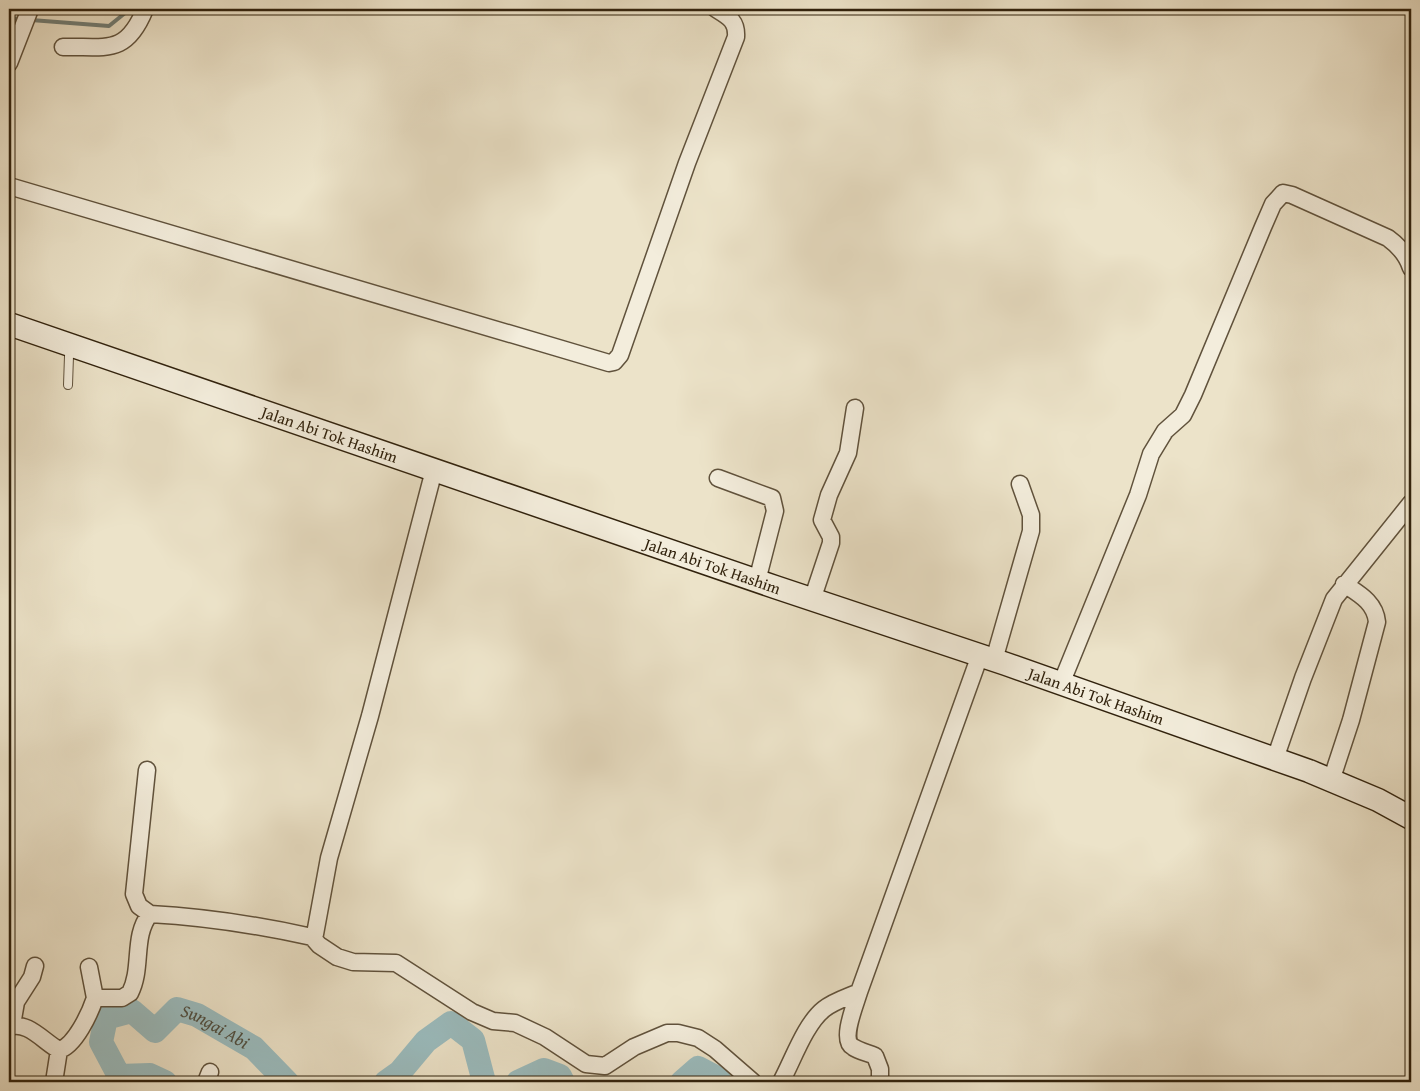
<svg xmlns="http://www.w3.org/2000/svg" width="1420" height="1091" viewBox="0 0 1420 1091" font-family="'Gentium Book Plus',serif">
  <rect width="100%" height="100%" fill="#ece3c9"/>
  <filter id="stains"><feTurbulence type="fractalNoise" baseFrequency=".004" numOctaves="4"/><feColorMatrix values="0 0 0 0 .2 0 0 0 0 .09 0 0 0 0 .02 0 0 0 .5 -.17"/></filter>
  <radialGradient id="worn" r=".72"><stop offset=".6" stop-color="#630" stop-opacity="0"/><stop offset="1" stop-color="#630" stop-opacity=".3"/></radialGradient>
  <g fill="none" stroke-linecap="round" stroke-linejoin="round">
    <path stroke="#717e77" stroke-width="4" d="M 9,18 L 21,19
      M 31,20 L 109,26 L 130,9"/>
    <g stroke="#9bbcbe" stroke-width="24">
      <path id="s1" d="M 165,1082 L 150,1075 L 119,1076 L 101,1042 L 106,1018 L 132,1011 L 155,1031 L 177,1009 L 197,1015 L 254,1048 L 287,1082"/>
      <path d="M 386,1082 L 400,1072 L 426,1041 L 451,1023 L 473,1040 L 484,1082"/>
      <path d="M 518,1082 L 544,1070 L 560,1076 L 563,1082"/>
      <path d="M 682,1082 L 698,1068 L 719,1079 L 720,1082"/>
    </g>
    <g stroke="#60523c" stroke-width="10">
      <path id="lane" d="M 68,385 L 69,356 L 75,350"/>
    </g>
    <g stroke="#60523c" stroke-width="19">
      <path id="street" d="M 63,47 C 106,46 126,56 145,9
        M 9,63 L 30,9
        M 9,186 L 609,363 L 614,362 L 620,355 L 687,163 L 736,37 C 737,21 729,17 716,9
        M 718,478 L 772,498 L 775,511 L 757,581
        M 812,600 L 831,543 L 831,537 L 822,520 L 829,495 L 848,453 L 855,408
        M 994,660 L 1031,531 L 1031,515 L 1020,484
        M 1061,684 L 1138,495 L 1151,454 L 1165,431 L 1183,415 L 1193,395 L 1263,227 L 1273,204 L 1283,193 L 1292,195 L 1388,238 C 1399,246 1407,255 1411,268
        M 1275,759 L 1303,678 L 1334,599 L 1411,503
        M 147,770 L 134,894 L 139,906 L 150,914
        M 1331,781 L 1351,720 L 1377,622 C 1375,602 1359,594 1344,584
        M 312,937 L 319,945 L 337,957 L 353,962 L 396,963 L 472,1012 L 493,1021 L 515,1023 L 545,1037 L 586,1064 L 605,1066 L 634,1047 L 667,1033 L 678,1033 L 698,1038 L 715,1049 L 753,1082
        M 89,967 L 95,998
        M 859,992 C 856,1003 840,1040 853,1047 C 859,1051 868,1053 875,1056 L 880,1069 L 880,1082
        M 12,1025 L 16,1002 L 32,977 L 35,966
        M 9,1027 C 27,1020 44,1042 59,1050 C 75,1046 90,1013 95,998 L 122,998 L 130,993 C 143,968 132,936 150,914 C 205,917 258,925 312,937 L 315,934 L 329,858 L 370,716 L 434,470
        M 54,1082 L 59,1050
        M 206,1082 L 210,1072
        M 781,1082 C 793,1060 805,1024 824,1009 C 834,1001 848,997 859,992 L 980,655"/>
    </g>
    <g stroke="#31220d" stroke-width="25">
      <g id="secondary">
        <path id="s2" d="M 9,324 L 775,587 L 1006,664 L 1309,771 L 1378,800 L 1411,818"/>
      </g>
    </g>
    <use href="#lane" stroke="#f3eddc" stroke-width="8"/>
    <use href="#street" stroke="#f3eddc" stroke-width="16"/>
    <use href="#secondary" stroke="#f3eddc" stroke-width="22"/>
  </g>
  <g text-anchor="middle" stroke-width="5" stroke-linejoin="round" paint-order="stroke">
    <g font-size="16" fill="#31220d" stroke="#f3eddc">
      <text dy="6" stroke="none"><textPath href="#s2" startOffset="339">Jalan Abi Tok Hashim</textPath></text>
      <text dy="6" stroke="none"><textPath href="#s2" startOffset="744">Jalan Abi Tok Hashim</textPath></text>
      <text dy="6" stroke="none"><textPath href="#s2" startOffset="1149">Jalan Abi Tok Hashim</textPath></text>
    </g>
    <g font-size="18" font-style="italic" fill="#515042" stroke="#f3eddc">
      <text dy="6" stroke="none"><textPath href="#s1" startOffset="241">Sungai Abi</textPath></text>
    </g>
  </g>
  <rect width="1420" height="1091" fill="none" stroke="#ece3c9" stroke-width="30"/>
  <rect x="10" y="10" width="1400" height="1071" fill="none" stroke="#31220d" stroke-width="2.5"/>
  <rect x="15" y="15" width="1390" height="1061" fill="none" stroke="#31220d"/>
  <rect width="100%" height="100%" filter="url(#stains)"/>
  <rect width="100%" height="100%" fill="url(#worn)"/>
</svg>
